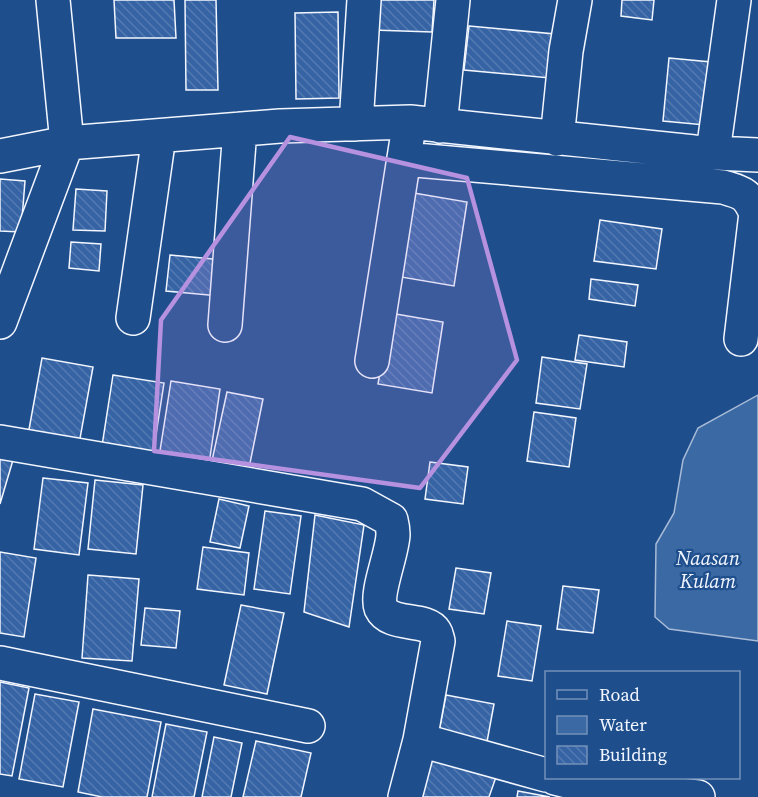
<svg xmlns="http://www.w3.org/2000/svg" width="758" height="797" viewBox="0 0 758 797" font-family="'Source Serif 4',serif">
  <defs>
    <pattern id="building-back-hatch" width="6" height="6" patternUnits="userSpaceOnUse" patternTransform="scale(1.5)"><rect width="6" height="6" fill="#3563a3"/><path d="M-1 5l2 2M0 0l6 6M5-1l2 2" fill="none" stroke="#537ab1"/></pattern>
  </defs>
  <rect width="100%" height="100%" fill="#1f4e8c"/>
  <path fill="#3b69a3" stroke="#a8bbd7" stroke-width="1.5" d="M 758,395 L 758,641 L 669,629 L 655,617 L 656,544 L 674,513 L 683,460 L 698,428 Z"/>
  <path fill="url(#building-back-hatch)" stroke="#f2f6ff" stroke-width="1.5" d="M 114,0 L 174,0 L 176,38 L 116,38 Z
    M 185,0 L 216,0 L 218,90 L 186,90 Z
    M 373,0 L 434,0 L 432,32 L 373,30 Z
    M 622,0 L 654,0 L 652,20 L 621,16 Z
    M 338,12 L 339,98 L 296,99 L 295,13 Z
    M 469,26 L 555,34 L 550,78 L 464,70 Z
    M 669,58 L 711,62 L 705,125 L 663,121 Z
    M 0,179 L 25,181 L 21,232 L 0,231 Z
    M 76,189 L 107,191 L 105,231 L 73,230 Z
    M 408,192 L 467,202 L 454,286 L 395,276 Z
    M 600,220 L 662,229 L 656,269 L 594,261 Z
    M 71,242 L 101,244 L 99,271 L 69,268 Z
    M 170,255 L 223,260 L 219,296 L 166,291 Z
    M 591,279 L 638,285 L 635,306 L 589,299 Z
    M 390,313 L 443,322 L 432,393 L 378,384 Z
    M 579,335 L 627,342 L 624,367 L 575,360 Z
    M 542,357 L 587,364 L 580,409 L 536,403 Z
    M 42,358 L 93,367 L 79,444 L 28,435 Z
    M 113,375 L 164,383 L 153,454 L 102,446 Z
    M 171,381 L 220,389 L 209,464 L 159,457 Z
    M 227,392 L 263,399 L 248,473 L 211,465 Z
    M 534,412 L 576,418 L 569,467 L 527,461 Z
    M 0,456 L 13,460 L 0,504 Z
    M 430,462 L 468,467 L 463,504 L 425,499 Z
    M 43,478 L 88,483 L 79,555 L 34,549 Z
    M 95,480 L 143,485 L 136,554 L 88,549 Z
    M 219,499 L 249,506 L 240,548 L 210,542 Z
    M 265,511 L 301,516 L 290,594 L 254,589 Z
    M 315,515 L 364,525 L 349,627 L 304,612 Z
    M 203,547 L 249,553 L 244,595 L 197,589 Z
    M 0,552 L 36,558 L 24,637 L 0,633 Z
    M 456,568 L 491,573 L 484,614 L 449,609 Z
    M 88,575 L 139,579 L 132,661 L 82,658 Z
    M 563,586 L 599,590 L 593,633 L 557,629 Z
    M 241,605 L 284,613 L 267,694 L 224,685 Z
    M 145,608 L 180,611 L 176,648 L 141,645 Z
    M 507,621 L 541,626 L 532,681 L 498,676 Z
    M 0,682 L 29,688 L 12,776 L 0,774 Z
    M 35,694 L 79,702 L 63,787 L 19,779 Z
    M 446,695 L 494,704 L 486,747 L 438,737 Z
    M 93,709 L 161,722 L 147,797 L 102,797 L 78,792 Z
    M 166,724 L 207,732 L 194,797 L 152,797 Z
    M 214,737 L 242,743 L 231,797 L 202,797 Z
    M 256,741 L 311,753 L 301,797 L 243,797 Z
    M 431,755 L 496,777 L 489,797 L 423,797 L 418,795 Z
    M 518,791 L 550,797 L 517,797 Z"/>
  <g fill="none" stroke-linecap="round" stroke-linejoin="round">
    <g stroke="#f2f6ff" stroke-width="36">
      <path id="minor" d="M 53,0 L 67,143 L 280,126 L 410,122 L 694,152 L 758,155
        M 356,124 L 364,0
        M 440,126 L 453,0
        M 557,139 L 566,51 L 575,0
        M 713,152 L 734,0
        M 0,156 L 67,143
        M 404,159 L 723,187 C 743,193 747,193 756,213 L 741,339
        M 133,318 L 159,136
        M 0,322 L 67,143
        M 225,325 L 240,129
        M 372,361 L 407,139
        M 0,442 L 362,504 L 391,520 C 392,524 393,530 393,534 C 393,552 375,593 381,608 C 390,627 426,617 435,632 C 437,635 437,638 438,641 L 420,740 L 405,797
        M 0,663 L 308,726
        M 420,740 L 546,775
        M 555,778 L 583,785 L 698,797"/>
    </g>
    <use href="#minor" stroke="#1f4e8c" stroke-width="33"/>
  </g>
  <path fill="#b691df" fill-opacity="0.2" stroke="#b691df" stroke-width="4.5" stroke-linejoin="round" d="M 290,137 L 467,178 L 517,360 L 420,488 L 154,451 L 161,320 Z"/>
  <g text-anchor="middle" stroke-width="4.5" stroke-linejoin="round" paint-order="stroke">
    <g font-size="20" font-style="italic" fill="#f2f6ff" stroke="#1f4e8c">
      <text x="708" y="565">Naasan<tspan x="708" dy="23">Kulam</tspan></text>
    </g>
  </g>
  <rect x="545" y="671" width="195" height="108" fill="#1f4e8c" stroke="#7391ba" stroke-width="1.5"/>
  <rect x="557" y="690" width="30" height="9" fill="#1f4e8c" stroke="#7391ba" stroke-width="1.5"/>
  <text x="599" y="701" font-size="18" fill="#f2f6ff">Road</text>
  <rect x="557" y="716" width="30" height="18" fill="#3b69a3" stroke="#7391ba" stroke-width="1.5"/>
  <text x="599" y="731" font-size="18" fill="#f2f6ff">Water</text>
  <rect x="557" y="746" width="30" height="18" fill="url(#building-back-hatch)" stroke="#7391ba" stroke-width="1.5"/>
  <text x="599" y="761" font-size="18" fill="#f2f6ff">Building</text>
</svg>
